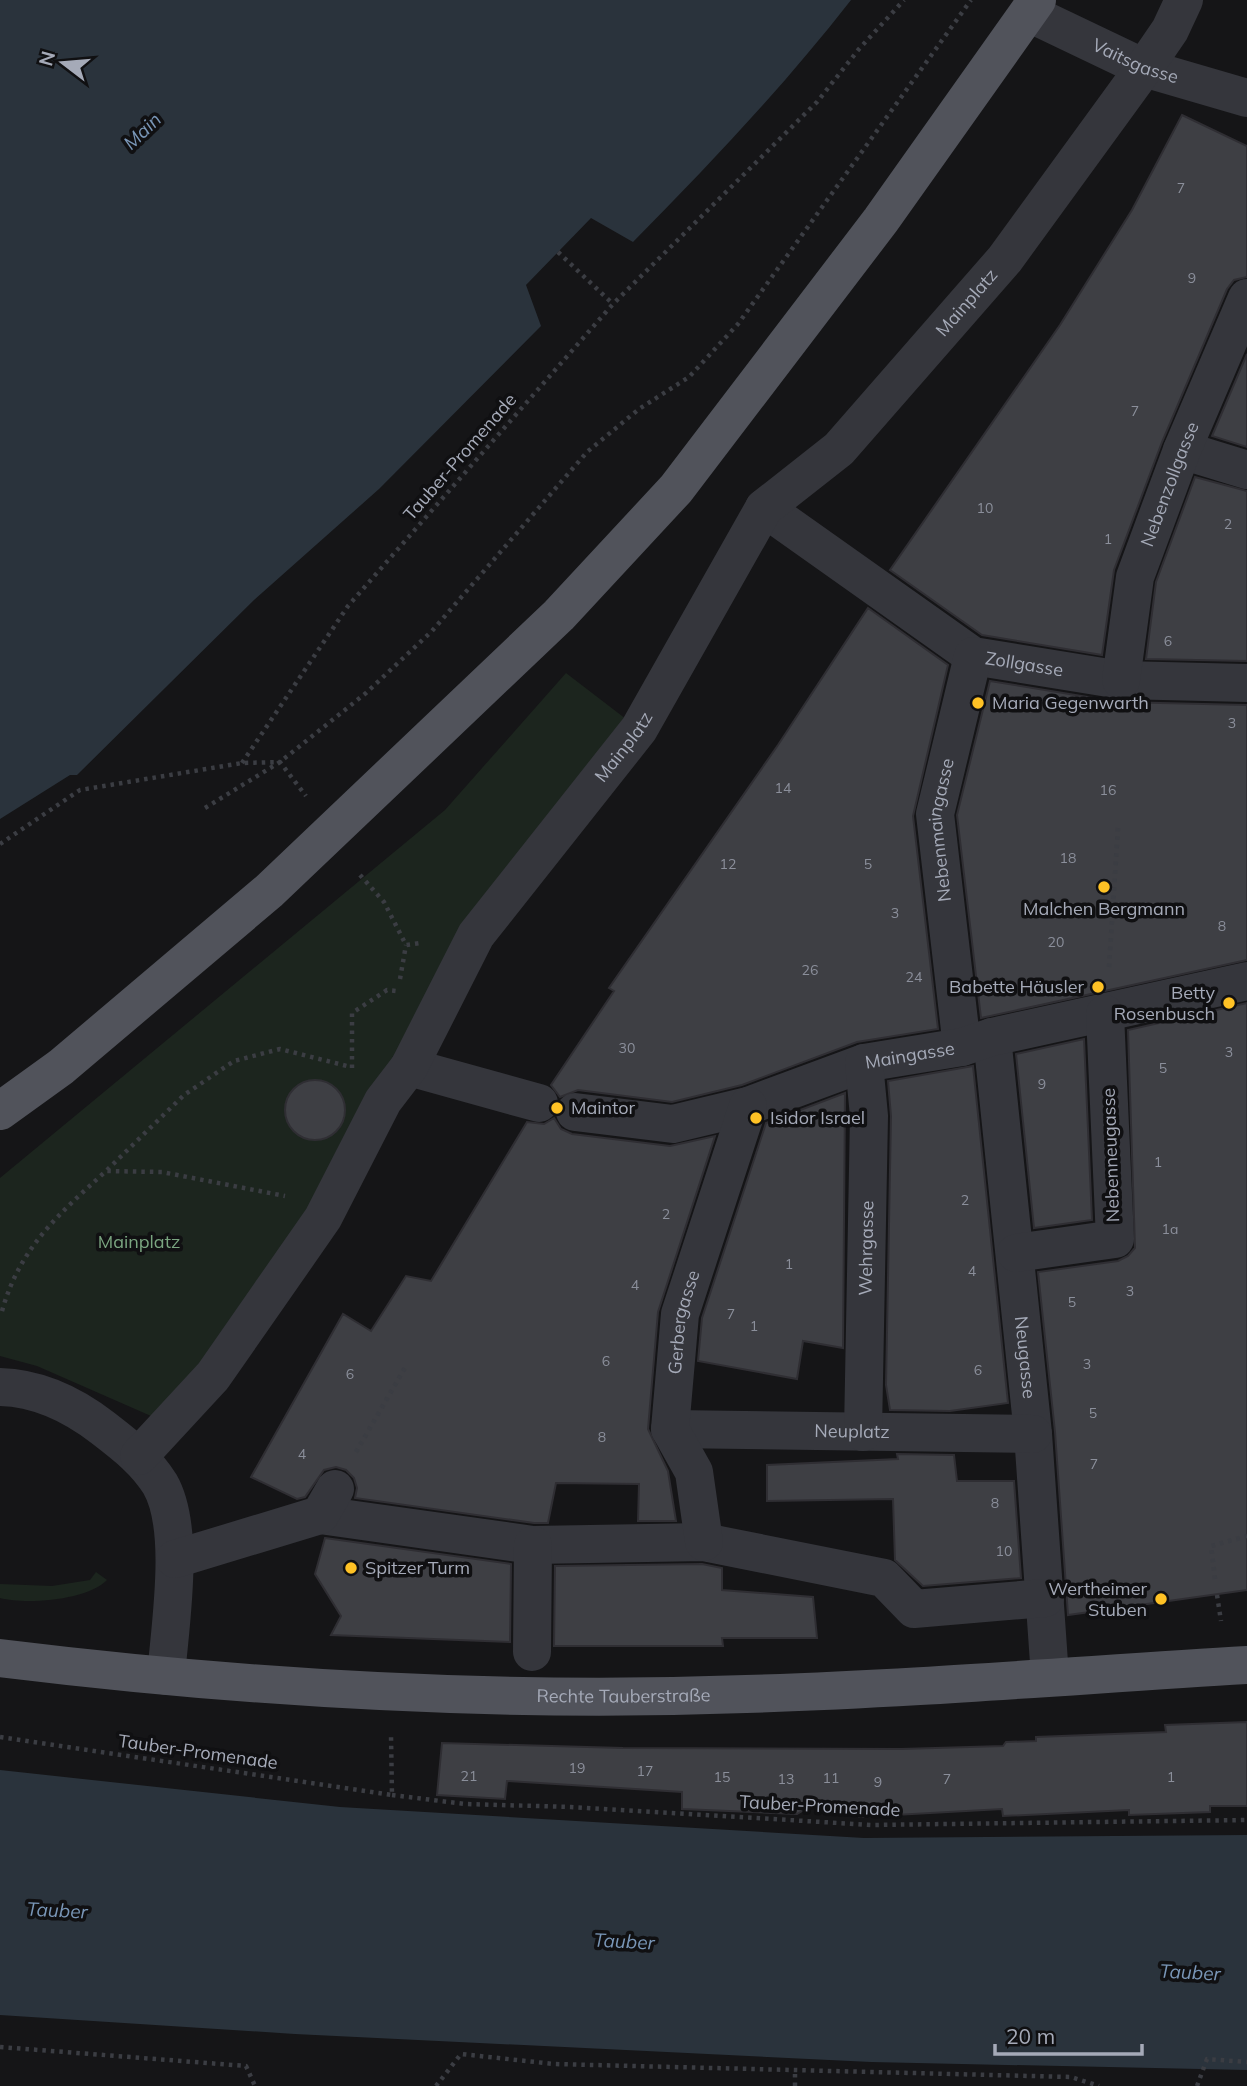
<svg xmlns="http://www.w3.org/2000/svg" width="1247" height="2086" viewBox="0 0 1247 2086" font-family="Mulish,sans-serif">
  <rect width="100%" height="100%" fill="#151517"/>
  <path fill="#1c251e" d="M 566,673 L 639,729 L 167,1423 L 37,1366 L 0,1356 L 0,1178 L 445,810 Z
    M 96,1572 L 107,1580 C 88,1600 27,1605 0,1598 L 0,1584 L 52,1586 L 90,1580 Z"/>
  <path fill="#2a333c" d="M 0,0 L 851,0 C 784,86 710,164 633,242 L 591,218 L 526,285 L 541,326 L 379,489 L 254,600 L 77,775 L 70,775 L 0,819 Z
    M 0,1770 L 340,1807 L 864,1838 L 1247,1835 L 1247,2070 L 871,2062 L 295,2034 L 0,2015 Z"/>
  <path fill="#3e3f44" stroke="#2f2e33" stroke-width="2" d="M 1182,115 L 1247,146 L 1247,277 L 1234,280 L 1227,289 L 1162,442 L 1114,570 L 1102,655 L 982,635 L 890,570 L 1060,325 L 1132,210 Z
    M 1247,354 L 1247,447 L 1212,436 Z
    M 1195,477 L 1247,491 L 1247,661 L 1146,659 L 1156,582 Z
    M 868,608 L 948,665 L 913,816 L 938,1029 L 857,1042 L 742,1085 L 672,1102 L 578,1090 L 560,1097 L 551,1085 L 614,991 L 609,988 L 778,745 Z
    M 990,681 L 1118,702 L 1247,705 L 1247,960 L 981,1018 L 957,815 Z
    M 1247,1003 L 1247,1590 L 1068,1615 L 1055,1432 L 1038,1272 L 1118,1261 L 1128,1256 L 1135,1248 L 1128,1030 Z
    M 1084,1039 L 1092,1220 L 1034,1228 L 1016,1054 Z
    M 973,1066 L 1008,1403 L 950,1411 L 890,1410 L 886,1385 L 891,1116 L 888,1081 Z
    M285 1110a30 30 0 1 1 60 0a30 30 0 1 1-60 0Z
    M 845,1093 L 843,1348 L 803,1341 L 797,1379 L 698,1361 L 702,1318 L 766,1123 Z
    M 554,1118 L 561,1129 L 572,1134 L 670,1146 L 715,1136 L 658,1312 L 648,1429 L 668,1471 L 676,1521 L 638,1521 L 639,1484 L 556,1483 L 548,1523 L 534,1523 L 355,1498 L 357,1488 L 354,1478 L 346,1470 L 336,1467 L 324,1470 L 305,1497 L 297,1499 L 251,1477 L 343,1314 L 371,1331 L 406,1276 L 431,1281 L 527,1122 L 544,1124 Z
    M 897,1454 L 954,1455 L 957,1481 L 1014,1481 L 1021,1578 L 923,1586 L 895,1560 L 893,1499 L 767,1501 L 767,1465 L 898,1459 Z
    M 325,1538 L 511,1564 L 510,1642 L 331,1635 L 341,1616 L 315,1574 Z
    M 702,1564 L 722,1568 L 722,1590 L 813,1597 L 817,1638 L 722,1638 L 723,1646 L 554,1646 L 555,1566 Z
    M 1247,1722 L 1247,1806 L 1210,1806 L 1210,1812 L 1129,1815 L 1129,1810 L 1003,1816 L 1002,1809 L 859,1817 L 858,1810 L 809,1807 L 797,1814 L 682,1809 L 682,1792 L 507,1781 L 505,1799 L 437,1795 L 442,1743 L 623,1748 L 901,1749 L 1003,1746 L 1006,1742 L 1036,1741 L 1036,1737 L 1166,1732 L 1165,1725 Z"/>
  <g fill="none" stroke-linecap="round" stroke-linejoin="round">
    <path stroke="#3b3d43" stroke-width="4.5" stroke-dasharray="3.5 5" stroke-linecap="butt" d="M 558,252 L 613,304
      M 242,763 L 348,606 L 613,304 L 817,102 L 859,49 L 904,0
      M 205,808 L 280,762 L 366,693 L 432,631 L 587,452 L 639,409 L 689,377 L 738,324 L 971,0
      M 0,844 L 80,790 L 242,763 L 280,762 L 306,796
      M 360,875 L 384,902 L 406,945 L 420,943
      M 1109,967 L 1118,828
      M 400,979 L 406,945
      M 352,1068 L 352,1013 L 387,990 L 396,991
      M 107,1170 L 184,1095 L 234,1061 L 280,1049 L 351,1067
      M 2,1311 C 20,1247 59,1214 106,1171 L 162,1172 L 285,1196
      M 356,1452 L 406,1366
      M 1215,1579 L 1211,1546 L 1247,1536
      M 1217,1595 L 1221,1621
      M 0,1737 L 392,1795 L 391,1735
      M 392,1795 L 465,1804 L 571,1807 L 872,1825 L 1247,1820
      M 0,2047 L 246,2066 L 255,2086
      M 436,2086 L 461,2054 L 554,2064 L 1071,2077 L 1099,2086
      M 795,2086 L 795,2069
      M 1197,2086 L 1207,2059 L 1247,2062"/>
    <g stroke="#35363c" stroke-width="38">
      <path id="s1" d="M 1029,13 L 1144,68 L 1247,98"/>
      <path d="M 1182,450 L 1247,470"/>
      <path id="s2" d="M 764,508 L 973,656 L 1121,680 L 1247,683"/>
      <path id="s3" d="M 1121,680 L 1135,577 L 1182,450 L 1247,298"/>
      <path id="s4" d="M 992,1037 L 1033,1434 L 1050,1677"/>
      <path id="s5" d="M 962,1047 L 935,814 L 973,656"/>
      <path d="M 409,1067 L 539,1103"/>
      <path id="s6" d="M 575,1112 L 673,1124 L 748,1106 L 864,1063 L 962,1047 L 992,1037 L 1247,981"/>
      <path d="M 1016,1253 L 1115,1239 L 1105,1014"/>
      <path d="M 0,1387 C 39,1388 72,1404 103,1428 C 125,1445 145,1460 160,1484 C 186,1529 170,1625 166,1676"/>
      <path id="s7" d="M 670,1429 L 1033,1434"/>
      <path id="s8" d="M 863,1432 L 869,1116 L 864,1063"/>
      <path id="s9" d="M 139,1456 L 213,1376 L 323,1218 L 383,1101 L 409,1067 L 476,935 L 639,729 L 764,508 L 839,449 L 1005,259 L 1144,68 L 1170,30 L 1184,0"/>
      <path d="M 320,1515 L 533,1545 L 704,1542 L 884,1578 L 914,1609 L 1045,1598"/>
      <path id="s10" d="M 704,1542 L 694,1472 L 670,1429 L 680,1314 L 748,1106"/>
      <path d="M 175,1559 L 320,1515 L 335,1489"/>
      <path d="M 532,1652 L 533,1545"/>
    </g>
    <g stroke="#51535b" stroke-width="38">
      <path d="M 0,1111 L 61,1067 L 269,891 L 559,615 L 676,489 L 881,220 L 1037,0"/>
      <path id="s11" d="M 0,1658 C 244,1688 500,1703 746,1694 C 913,1689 1080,1675 1247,1665"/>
    </g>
  </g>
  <g fill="#ffc225" stroke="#101012" stroke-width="2.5">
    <circle cx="978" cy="703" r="7"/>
    <circle cx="1104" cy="887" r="7"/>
    <circle cx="1098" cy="987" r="7"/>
    <circle cx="1229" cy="1003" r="7"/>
    <circle cx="557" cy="1108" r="7"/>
    <circle cx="756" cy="1118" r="7"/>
    <circle cx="351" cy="1568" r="7"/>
    <circle cx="1161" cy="1599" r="7"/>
  </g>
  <g text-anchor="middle" stroke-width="7" stroke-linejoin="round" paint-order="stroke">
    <g font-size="14" fill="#8b8f9b">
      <text x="1181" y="193">7</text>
      <text x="1192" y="283">9</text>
      <text x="1135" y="416">7</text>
      <text x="985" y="513">10</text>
      <text x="1228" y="529">2</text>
      <text x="1108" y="544">1</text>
      <text x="1168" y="646">6</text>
      <text x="1232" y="728">3</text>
      <text x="783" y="793">14</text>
      <text x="1108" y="795">16</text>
      <text x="1068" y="863">18</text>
      <text x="728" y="869">12</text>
      <text x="868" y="869">5</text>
      <text x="895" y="918">3</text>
      <text x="1222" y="931">8</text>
      <text x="1056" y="947">20</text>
      <text x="810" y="975">26</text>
      <text x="914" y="982">24</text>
      <text x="627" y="1053">30</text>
      <text x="1229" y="1057">3</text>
      <text x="1163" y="1073">5</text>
      <text x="1042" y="1089">9</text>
      <text x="1158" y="1167">1</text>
      <text x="965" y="1205">2</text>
      <text x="666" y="1219">2</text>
      <text x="1170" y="1234">1a</text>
      <text x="789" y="1269">1</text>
      <text x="972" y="1276">4</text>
      <text x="635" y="1290">4</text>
      <text x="1130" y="1296">3</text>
      <text x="1072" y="1307">5</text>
      <text x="731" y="1319">7</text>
      <text x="754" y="1331">1</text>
      <text x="606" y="1366">6</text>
      <text x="1087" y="1369">3</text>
      <text x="978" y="1375">6</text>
      <text x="350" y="1379">6</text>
      <text x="1093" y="1418">5</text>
      <text x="602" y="1442">8</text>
      <text x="302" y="1459">4</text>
      <text x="1094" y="1469">7</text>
      <text x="995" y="1508">8</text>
      <text x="1004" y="1556">10</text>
      <text x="577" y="1773">19</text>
      <text x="645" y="1776">17</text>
      <text x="469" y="1781">21</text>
      <text x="722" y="1782">15</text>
      <text x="1171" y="1782">1</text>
      <text x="831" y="1783">11</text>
      <text x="786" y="1784">13</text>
      <text x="947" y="1784">7</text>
      <text x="878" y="1787">9</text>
    </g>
    <g font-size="18" fill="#a5aab8" stroke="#101012">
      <text dy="6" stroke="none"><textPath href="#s1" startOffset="117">Vaitsgasse</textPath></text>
      <text dy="6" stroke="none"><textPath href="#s9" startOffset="1430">Mainplatz</textPath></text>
      <text transform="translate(460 457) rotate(-49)" y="6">Tauber-Promenade</text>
      <text dy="6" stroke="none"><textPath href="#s3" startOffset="203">Nebenzollgasse</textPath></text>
      <text dy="6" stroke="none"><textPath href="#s2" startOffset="308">Zollgasse</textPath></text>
      <text dy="6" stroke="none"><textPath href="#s9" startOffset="863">Mainplatz</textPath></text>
      <text dy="6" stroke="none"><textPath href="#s5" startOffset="219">Nebenmaingasse</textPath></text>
      <text dy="6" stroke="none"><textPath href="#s6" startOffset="346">Maingasse</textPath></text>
      <text transform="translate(1111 1155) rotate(-92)" y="6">Nebenneugasse</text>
      <text dy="6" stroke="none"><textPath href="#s8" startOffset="184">Wehrgasse</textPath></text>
      <text dy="6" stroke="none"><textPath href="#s10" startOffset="228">Gerbergasse</textPath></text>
      <text dy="6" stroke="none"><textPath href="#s4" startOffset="322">Neugasse</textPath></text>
      <text dy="6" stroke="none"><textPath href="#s7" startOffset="182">Neuplatz</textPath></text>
      <text dy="6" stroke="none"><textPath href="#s11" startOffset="625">Rechte Tauberstraße</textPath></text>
      <text transform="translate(198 1752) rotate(8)" y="6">Tauber-Promenade</text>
      <text transform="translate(820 1806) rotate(3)" y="6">Tauber-Promenade</text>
    </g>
    <g font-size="18" fill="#a5aab8" stroke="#101012" text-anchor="start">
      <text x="992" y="709">Maria Gegenwarth</text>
      <text x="1104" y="915" text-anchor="middle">Malchen Bergmann</text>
      <text x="1084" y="993" text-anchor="end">Babette Häusler</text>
      <text x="1215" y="999" text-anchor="end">Betty<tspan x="1215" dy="21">Rosenbusch</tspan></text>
      <text x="571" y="1114">Maintor</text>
      <text x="770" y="1124">Isidor Israel</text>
      <text x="365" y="1574">Spitzer Turm</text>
      <text x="1147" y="1595" text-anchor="end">Wertheimer<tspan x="1147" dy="21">Stuben</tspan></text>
    </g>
    <g font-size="18" fill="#7aa580" stroke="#101012">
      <text x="139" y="1248">Mainplatz</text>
    </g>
    <g font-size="19" font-style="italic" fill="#7996b7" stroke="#101012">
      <text transform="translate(142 131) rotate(-44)" y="7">Main</text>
      <text transform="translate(57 1910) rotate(3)" y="7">Tauber</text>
      <text transform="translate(624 1941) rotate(3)" y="7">Tauber</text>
      <text transform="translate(1190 1972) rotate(3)" y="7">Tauber</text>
    </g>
  </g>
  <g transform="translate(63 63) rotate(286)" stroke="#101012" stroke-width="5" paint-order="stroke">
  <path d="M0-5L12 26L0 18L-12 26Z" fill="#a5aab8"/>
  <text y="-10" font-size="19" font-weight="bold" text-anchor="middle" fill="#a5aab8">N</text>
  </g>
  <path d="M995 2044v10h147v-10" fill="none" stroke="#a5aab8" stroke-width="3.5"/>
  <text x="1006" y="2044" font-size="21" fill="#a5aab8" stroke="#101012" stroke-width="5" paint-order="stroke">20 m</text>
</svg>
